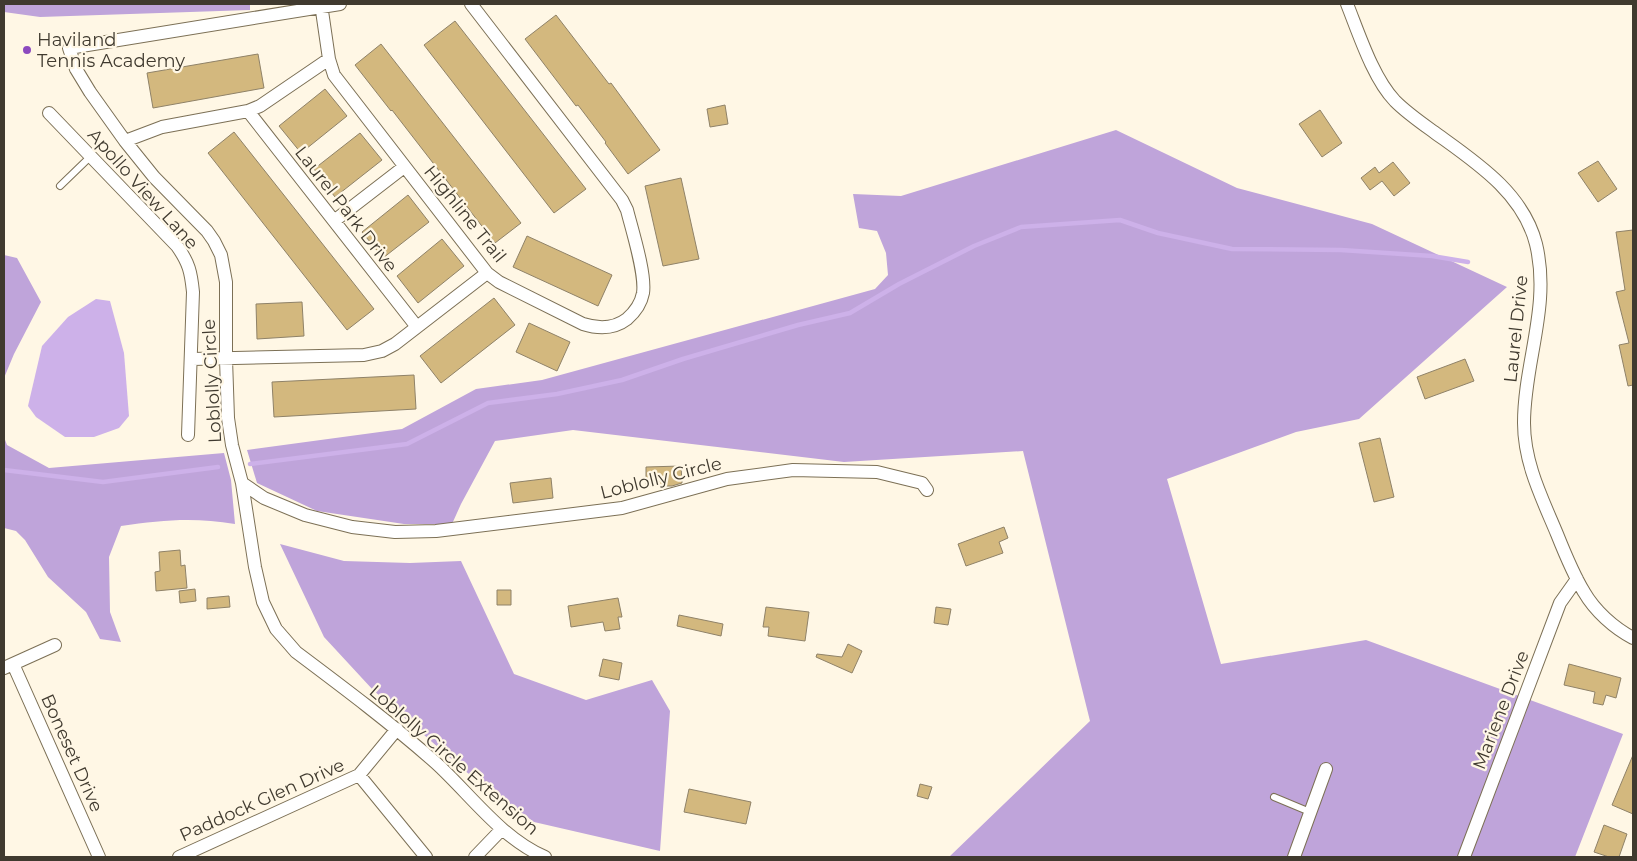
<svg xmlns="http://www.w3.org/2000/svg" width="1637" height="861" viewBox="0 0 1637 861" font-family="Montserrat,sans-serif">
  <rect width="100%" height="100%" fill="#fff7e5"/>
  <path fill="#bfa4da" d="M 4,4 L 250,4 L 250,10 L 40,17 L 4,12 Z
    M 1116,130 L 1237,188 L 1372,224 L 1507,287 L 1359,419 L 1296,432 L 1167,479 L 1221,664 L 1366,640 L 1623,734 L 1575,857 L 949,857 L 1090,721 L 1023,451 L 844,462 L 573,430 L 495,441 L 461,504 L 452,524 L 404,524 L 317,511 L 257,483 L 247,450 L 402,429 L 476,389 L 542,380 L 875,289 L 888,275 L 886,253 L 877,231 L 859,228 L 853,194 L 901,196 Z
    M 4,255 L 17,258 L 41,302 L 14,354 L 4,378 Z
    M 4,437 L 7,445 L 49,468 L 224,453 L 231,480 L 235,524 C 194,517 162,520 121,526 L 109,557 L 110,612 L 121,642 L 100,639 L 86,612 L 48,577 L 25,540 L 16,531 L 4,528 Z
    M 280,544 L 344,561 L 410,563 L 461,561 L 514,674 L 586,700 L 652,680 L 670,711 L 660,851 L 534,822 L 465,771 L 373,690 L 324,637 Z"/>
  <path fill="#cdb1e9" d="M 96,299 L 110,301 L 124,353 L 129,416 L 119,428 L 94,437 L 65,437 L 36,417 L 28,406 L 42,346 L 68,317 Z"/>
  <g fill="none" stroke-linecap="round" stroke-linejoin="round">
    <path stroke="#cdb1e9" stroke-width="4.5" d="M 250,464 L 407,444 L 488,403 L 557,394 L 622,380 L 683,359 L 798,325 L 850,313 L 899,284 L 974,246 L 1021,227 L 1120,220 L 1158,233 L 1232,249 L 1341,250 L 1432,256 L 1468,262
      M 4,470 L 103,482 L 218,467"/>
  </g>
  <path fill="#d3b87e" stroke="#8f8268" d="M 556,15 L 609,84 L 611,83 L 660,150 L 628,174 L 605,143 L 606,142 L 578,105 L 576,106 L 525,39 Z
    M 455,21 L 586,189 L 554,213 L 424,45 Z
    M 381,44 L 521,223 L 495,243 L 392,110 L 391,111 L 355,65 Z
    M 258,54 L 264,88 L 153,108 L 147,73 Z
    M 325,89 L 347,116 L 301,153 L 279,126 Z
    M 725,105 L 728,124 L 710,127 L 707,109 Z
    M 1320,110 L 1342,143 L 1322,157 L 1299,124 Z
    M 234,132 L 374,309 L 347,330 L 208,153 Z
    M 360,133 L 382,160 L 335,197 L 314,169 Z
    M 1598,161 L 1617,189 L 1598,202 L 1578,173 Z
    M 1393,162 L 1410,183 L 1394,196 L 1382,181 L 1370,190 L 1361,178 L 1375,167 L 1379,173 Z
    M 681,178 L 699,259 L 663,266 L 645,186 Z
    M 408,195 L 429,222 L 383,258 L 362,232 Z
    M 1633,230 L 1633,385 L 1628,386 L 1619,345 L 1629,343 L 1616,292 L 1625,290 L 1616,232 Z
    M 527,236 L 612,275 L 598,306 L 513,267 Z
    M 442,239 L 464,266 L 418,303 L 397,276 Z
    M 494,298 L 515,325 L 441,383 L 420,356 Z
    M 302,302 L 304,336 L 257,339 L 256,304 Z
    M 529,323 L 570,342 L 557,371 L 516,352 Z
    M 1465,359 L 1474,381 L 1425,399 L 1417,377 Z
    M 414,375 L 416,409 L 274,417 L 272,382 Z
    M 1380,438 L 1394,497 L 1374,502 L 1359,443 Z
    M 681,466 L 682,483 L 672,486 L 646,486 L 646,467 Z
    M 551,478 L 553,498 L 513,503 L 510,483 Z
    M 1004,527 L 1008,538 L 999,542 L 1003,553 L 966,566 L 958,544 Z
    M 180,550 L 181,566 L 185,565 L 187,588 L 156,591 L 155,572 L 160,571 L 159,552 Z
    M 195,589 L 196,601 L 180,603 L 179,591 Z
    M 497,590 L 511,590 L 511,605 L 497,605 Z
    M 229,596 L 230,607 L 207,609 L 207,598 Z
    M 618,598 L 622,617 L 618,617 L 620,629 L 605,631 L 603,622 L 571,627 L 568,606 Z
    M 766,607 L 809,612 L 805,641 L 768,636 L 769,627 L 763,627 Z
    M 936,607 L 951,609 L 948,625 L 934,623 Z
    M 679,615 L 723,624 L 721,636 L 677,626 Z
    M 848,644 L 862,651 L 852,673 L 816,657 L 817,654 L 842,657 Z
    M 603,659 L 622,663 L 619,680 L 599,676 Z
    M 1569,664 L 1621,678 L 1616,698 L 1606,695 L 1603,705 L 1593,703 L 1595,692 L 1564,685 Z
    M 1633,755 L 1633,814 L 1612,805 Z
    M 920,784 L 932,787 L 928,799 L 917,796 Z
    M 689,789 L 751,802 L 746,824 L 684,812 Z
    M 1604,825 L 1627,834 L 1619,857 L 1609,857 L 1594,852 Z"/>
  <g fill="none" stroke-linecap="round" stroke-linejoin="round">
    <g stroke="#7c7056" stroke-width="8">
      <path id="service" d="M 60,186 L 90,157
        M 1274,797 L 1310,812"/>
    </g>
    <g stroke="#7c7056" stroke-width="14">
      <path id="minor" d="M 321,4 L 329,59 L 334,75 L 487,273 L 499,282 L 583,324 C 599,329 614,329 627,319 C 635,312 641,304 643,293 C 646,274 632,230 627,210 L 622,200 L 471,4
        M 340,4 L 69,48 L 76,69 L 90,92 L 125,141 L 154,177 L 207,231 L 214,241 L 221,255 L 226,282 L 226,359 L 228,418 L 232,445 L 242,483 L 264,498 L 305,515 L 352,527 L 395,532 L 436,531 L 622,508 L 727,479 L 793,470 L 877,472 L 922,483 L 927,490
        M 1347,4 C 1359,34 1373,78 1395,101 C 1407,113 1420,122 1434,132 C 1474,161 1523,192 1536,244 C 1551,306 1524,362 1524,423 C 1524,463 1542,498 1557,534 C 1565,554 1573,574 1584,592 C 1595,611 1614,628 1633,638
        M 248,111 L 417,327
        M 49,113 L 177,246 C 189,263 191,272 193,292 L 188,435
        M 125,141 L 162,127 L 248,111 L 260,106 L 329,59
        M 334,221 L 404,167
        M 192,359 L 364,355 L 382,351 L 395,344 L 487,273
        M 242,483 L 255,567 L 263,602 L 276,629 L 296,652 C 344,688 392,724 436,763 C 470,794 502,839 545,857
        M 13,664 L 99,857
        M 4,668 L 55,645
        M 359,775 L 426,857
        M 179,857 L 359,775 L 397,729
        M 475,857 L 502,829
        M 1294,857 L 1326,769
        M 1464,857 L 1560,603 L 1577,579"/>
    </g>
    <use href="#service" stroke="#fff" stroke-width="6"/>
    <use href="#minor" stroke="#fff" stroke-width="12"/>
  </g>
  <circle fill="#8c4abf" stroke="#fff7e5" stroke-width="2" cx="27" cy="50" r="5"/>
  <g text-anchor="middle" stroke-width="4.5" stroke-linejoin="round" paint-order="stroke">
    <g font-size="18" fill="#403a2f" stroke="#fff7e5" text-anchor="start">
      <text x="37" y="46">Haviland<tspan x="37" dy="21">Tennis Academy</tspan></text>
    </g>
    <g font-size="18" fill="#403a2f" stroke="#fff7e5">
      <text transform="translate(143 189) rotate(48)" y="6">Apollo View Lane</text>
      <text transform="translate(346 209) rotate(52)" y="6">Laurel Park Drive</text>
      <text transform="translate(465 214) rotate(51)" y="6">Highline Trail</text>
      <text transform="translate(1516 329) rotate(-84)" y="6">Laurel Drive</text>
      <text transform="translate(212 381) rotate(-93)" y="6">Loblolly Circle</text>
      <text transform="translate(661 478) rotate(-14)" y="6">Loblolly Circle</text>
      <text transform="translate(1501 710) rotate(-69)" y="6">Mariene Drive</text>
      <text transform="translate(72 753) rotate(66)" y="6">Boneset Drive</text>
      <text transform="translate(454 760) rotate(41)" y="6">Loblolly Circle Extension</text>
      <text transform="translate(262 800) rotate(-24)" y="6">Paddock Glen Drive</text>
    </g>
  </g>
  <rect width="1637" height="861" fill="none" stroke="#403a2f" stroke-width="10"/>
</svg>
